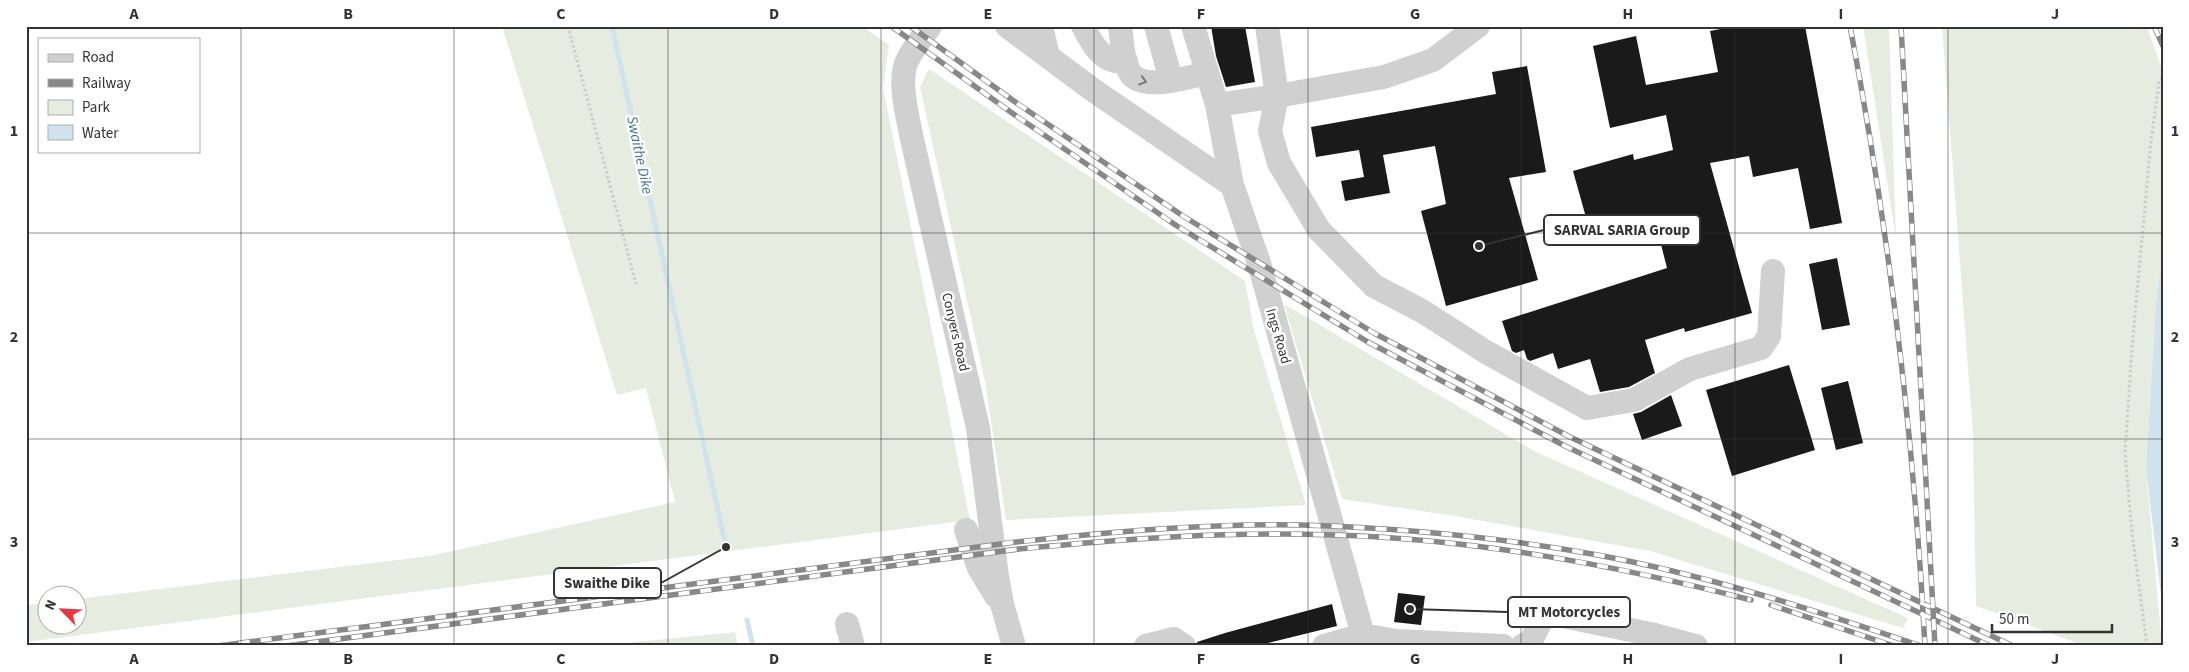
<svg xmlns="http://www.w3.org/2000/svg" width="2189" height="672" viewBox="0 0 2189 672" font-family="'Source Sans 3',sans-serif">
  <rect width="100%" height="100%" fill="#fff"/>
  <path fill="#e6ecdf" d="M 502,26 L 862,26 L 889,45 L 883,88 L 970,520 L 26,642 L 26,605 L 47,603 L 48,624 L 78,624 L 78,599 L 430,556 L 675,502 L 646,388 L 617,395 Z
    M 1863,26 L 1889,26 L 1896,239 Z
    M 1942,26 L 2127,26 L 2130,30 L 2138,26 L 2147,26 L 2163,73 L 2163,252 L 2156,302 L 2146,468 L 2162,646 L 2085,646 L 1976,606 L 1973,433 Z
    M 929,69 L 1245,281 L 1254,330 L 1306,505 L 1006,520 L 985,382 L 920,87 Z
    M 1284,304 L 1534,451 L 1908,618 L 1903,628 L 1650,551 L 1455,516 L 1342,499 Z
    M 735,632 L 738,646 L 597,646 Z"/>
  <path fill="#cfe2ee" d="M 2163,252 L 2163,613 L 2146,468 L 2156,302 Z"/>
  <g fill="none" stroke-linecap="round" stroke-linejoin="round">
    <path stroke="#cfe2ee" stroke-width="5" d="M 612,26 L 726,547
      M 747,620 L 753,646"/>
  </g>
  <path fill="#1a1a1a" d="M 1211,26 L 1245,26 L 1255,82 L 1226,87 L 1216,56 Z
    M 1736,26 L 1805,26 L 1842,223 L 1810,229 L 1798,168 L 1753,177 L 1749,156 L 1710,163 L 1752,313 L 1685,332 L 1684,328 L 1645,340 L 1655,373 L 1629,387 L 1600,392 L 1590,359 L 1558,369 L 1553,353 L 1530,361 L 1527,359 L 1524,350 L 1516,353 L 1512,351 L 1502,321 L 1667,268 L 1657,229 L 1594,246 L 1573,171 L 1633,154 L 1634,160 L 1673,150 L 1666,115 L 1610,128 L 1593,46 L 1636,36 L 1646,85 L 1718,72 L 1710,31 Z
    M 1527,66 L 1546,172 L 1509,178 L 1538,280 L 1446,306 L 1421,211 L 1446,204 L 1435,146 L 1383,155 L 1390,193 L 1345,201 L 1341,181 L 1364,177 L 1359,150 L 1316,157 L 1311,127 L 1496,94 L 1492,72 Z
    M 1837,258 L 1850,325 L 1822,330 L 1809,264 Z
    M 1789,365 L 1815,450 L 1732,476 L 1706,390 Z
    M 1848,381 L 1863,443 L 1836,450 L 1821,388 Z
    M 1671,395 L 1682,426 L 1642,440 L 1633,414 L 1641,412 Z
    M 1398,593 L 1425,596 L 1421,625 L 1394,622 Z
    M 1332,604 L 1337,626 L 1256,646 L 1198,646 L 1197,642 L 1225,633 Z"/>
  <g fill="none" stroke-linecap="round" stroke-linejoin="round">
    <path stroke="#cdcdcd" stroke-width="3" stroke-dasharray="2.5 2.5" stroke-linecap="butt" d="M 568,26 L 636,284
      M 2147,646 L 2132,533 L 2125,452 L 2132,347 L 2151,141 L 2159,83 L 2163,75"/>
    <path stroke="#d0d0d0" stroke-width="24" d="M 930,26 C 923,37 914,47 908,59 C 897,79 908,118 912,139 L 978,428 L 997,576 L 1002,604 L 1014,646
      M 1007,26 L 1093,90 L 1232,185
      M 1041,26 L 1048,56
      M 1083,26 C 1092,44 1103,65 1126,61
      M 1120,26 C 1122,40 1122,56 1128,69 C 1138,94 1187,77 1207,73
      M 1156,26 L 1171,80
      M 1193,26 L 1217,105 L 1232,185 L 1259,263 L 1366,646
      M 1478,26 L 1433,60 L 1384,77 L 1277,96 L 1270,131 L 1279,163 L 1319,230 L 1374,286 L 1422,311 L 1486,352 L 1587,408 L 1634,400 L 1690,369 L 1761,348 L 1769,336 L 1773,271
      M 1217,105 L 1277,96 L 1267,26
      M 966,530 L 979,568 L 996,596
      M 847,624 L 853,646
      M 1146,646 L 1174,639 L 1184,646
      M 1324,646 L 1363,635 L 1396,641 L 1503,646
      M 1522,646 L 1531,641 L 1543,617 L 1553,614 L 1655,635 L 1696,646"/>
    <g stroke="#888" stroke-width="5.5">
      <path id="rail" d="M 891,26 L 1012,113 L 1177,226 L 1368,342 L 1565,446 L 1990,646
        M 910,26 L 1018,104 L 1183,216 L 1374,333 L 1570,437 L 2013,646
        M 1850,26 C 1889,231 1914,438 1925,646
        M 1901,26 L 1935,646
        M 2154,26 L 2163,46
        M 2162,26 L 2163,27
        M 1771,605 L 1894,646
        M 217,646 L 1016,542 C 1111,532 1207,523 1302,525 C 1399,528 1497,537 1592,554 C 1704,574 1813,610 1921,646
        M 286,646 L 1019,549 C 1124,539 1228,531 1333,535 C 1475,539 1614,565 1751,600"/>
    </g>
    <use href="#rail" stroke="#fff" stroke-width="4" stroke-dasharray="11" stroke-linecap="butt"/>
  </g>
  <defs><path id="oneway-chevron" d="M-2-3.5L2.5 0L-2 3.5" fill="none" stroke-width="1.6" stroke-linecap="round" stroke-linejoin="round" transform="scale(1.25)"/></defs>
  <use stroke="#7a7a7a" href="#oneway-chevron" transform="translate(1143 81) rotate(17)"/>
  <path fill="none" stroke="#333" stroke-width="1" stroke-opacity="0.55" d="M 241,26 L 241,646M 454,26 L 454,646M 668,26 L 668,646M 881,26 L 881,646M 1094,26 L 1094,646M 1308,26 L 1308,646M 1521,26 L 1521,646M 1735,26 L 1735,646M 1948,26 L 1948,646M 26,233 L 2163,233M 26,439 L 2163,439"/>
  <g text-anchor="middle" stroke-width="5" stroke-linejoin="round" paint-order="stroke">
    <g font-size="14" fill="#333" stroke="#fff">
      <text transform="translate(956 332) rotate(77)" y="5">Conyers Road</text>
      <text transform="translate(1279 336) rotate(74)" y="5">Ings Road</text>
    </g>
    <g font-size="15" font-style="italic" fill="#3f7597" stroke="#fff">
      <text transform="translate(640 155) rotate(78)" y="5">Swaithe Dike</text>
    </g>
  </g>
  <path fill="none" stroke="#333" stroke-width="2" d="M1479 246L1544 230M726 547L661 583M1410 609L1508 612"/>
  <g fill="#333" stroke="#fff" stroke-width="2">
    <circle cx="1479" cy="246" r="5"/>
    <circle cx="726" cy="547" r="5"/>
    <circle cx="1410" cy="609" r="5"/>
  </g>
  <g fill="#fff" stroke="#333" stroke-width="2">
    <rect x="1544" y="215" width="156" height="30" rx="5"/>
    <rect x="554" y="568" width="107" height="30" rx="5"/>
    <rect x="1508" y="597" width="122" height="30" rx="5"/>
  </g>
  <g font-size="15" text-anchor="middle" font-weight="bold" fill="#333">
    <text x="1622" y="235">SARVAL SARIA Group</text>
    <text x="607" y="588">Swaithe Dike</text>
    <text x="1569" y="617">MT Motorcycles</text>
  </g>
  <rect width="2189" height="672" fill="none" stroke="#ffffff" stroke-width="55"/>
  <rect x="38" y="38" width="162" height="115" fill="#ffffff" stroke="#adadad"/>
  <rect x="48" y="54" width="25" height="8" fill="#d0d0d0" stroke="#adadad"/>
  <text x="82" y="62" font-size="15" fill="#333333">Road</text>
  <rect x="48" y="79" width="25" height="8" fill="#888888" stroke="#adadad"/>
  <text x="82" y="88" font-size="15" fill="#333333">Railway</text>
  <rect x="48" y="100" width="25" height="15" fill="#e6ecdf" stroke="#adadad"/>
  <text x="82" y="112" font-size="15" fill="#333333">Park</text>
  <rect x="48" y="125" width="25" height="15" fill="#cfe2ee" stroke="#adadad"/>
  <text x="82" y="138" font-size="15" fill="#333333">Water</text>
  <g transform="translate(62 610) rotate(294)"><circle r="24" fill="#ffffff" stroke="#adadad"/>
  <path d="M0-4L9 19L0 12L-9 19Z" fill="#e63946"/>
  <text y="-8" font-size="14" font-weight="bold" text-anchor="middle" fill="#333333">N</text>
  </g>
  <path d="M1992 624v8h120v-8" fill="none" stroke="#333333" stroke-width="2.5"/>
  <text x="1999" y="624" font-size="15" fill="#333333" stroke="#ffffff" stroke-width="4" paint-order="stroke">50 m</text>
  <rect x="28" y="28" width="2134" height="616" fill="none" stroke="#333" stroke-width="2"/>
  <g font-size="16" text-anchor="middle" font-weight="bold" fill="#333">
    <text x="134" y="19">A</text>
    <text x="348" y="19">B</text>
    <text x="561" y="19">C</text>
    <text x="774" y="19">D</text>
    <text x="988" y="19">E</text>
    <text x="1201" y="19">F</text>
    <text x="1415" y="19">G</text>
    <text x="1628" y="19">H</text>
    <text x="1841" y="19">I</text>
    <text x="2055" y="19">J</text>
    <text x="14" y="136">1</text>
    <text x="2175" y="136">1</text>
    <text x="14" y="342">2</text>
    <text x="2175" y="342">2</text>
    <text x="14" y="547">3</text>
    <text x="2175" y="547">3</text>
    <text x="134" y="664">A</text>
    <text x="348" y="664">B</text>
    <text x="561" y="664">C</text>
    <text x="774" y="664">D</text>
    <text x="988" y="664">E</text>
    <text x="1201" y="664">F</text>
    <text x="1415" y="664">G</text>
    <text x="1628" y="664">H</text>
    <text x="1841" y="664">I</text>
    <text x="2055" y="664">J</text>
  </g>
</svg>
